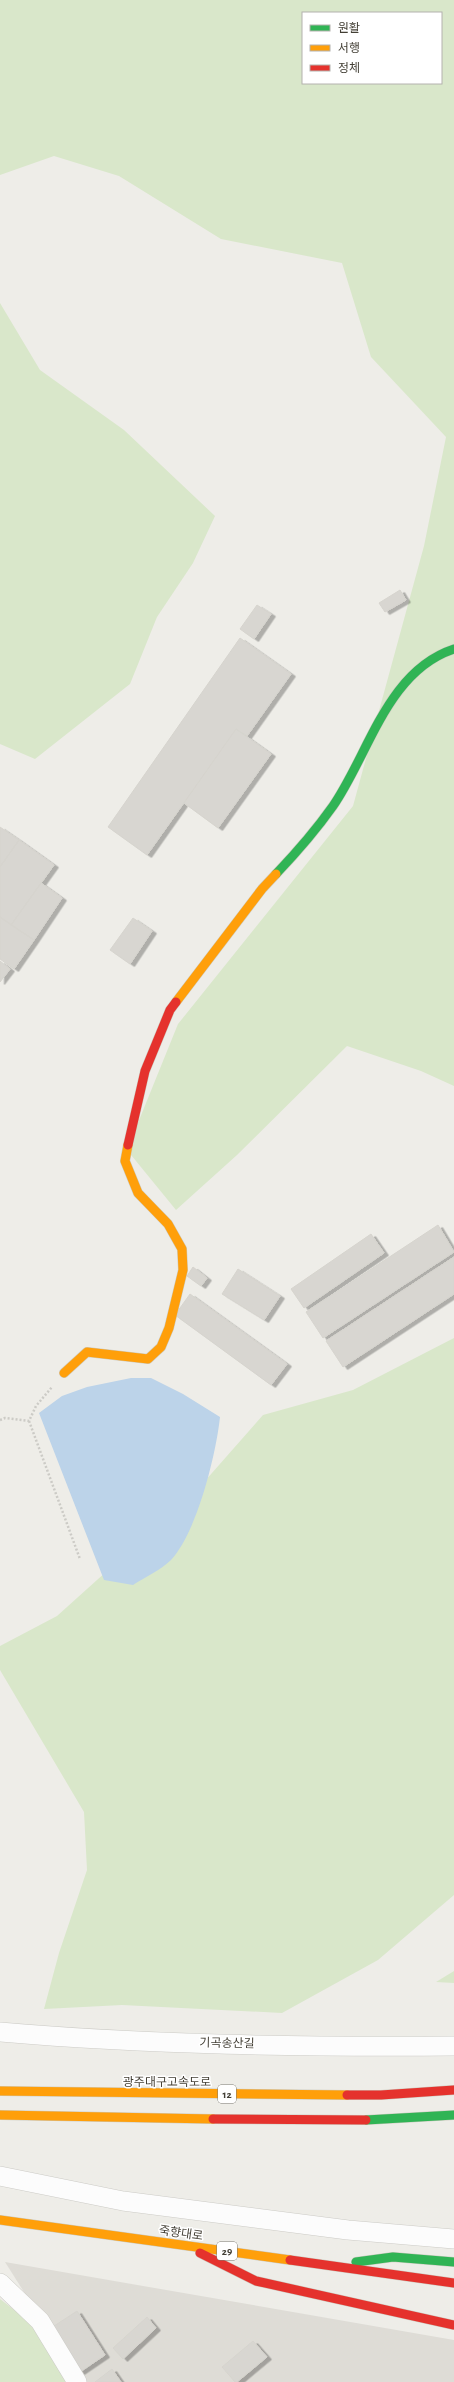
<svg xmlns="http://www.w3.org/2000/svg" width="454" height="2382" viewBox="0 0 454 2382" font-family="'Alegreya Sans','Noto Sans KR',sans-serif">
  <defs>
    <filter id="shadow"><feDropShadow dx="4.5" dy="2.5" stdDeviation="0" flood-color="#0004"/></filter>
  </defs>
  <rect width="100%" height="100%" fill="#eeede8"/>
  <path fill="#dedcd6" d="M 5,2262 L 454,2340 L 454,2382 L 81,2382 Z"/>
  <path fill="#d9e7ca" fill-rule="evenodd" d="M 0,0 L 454,0 L 454,1086 L 421,1071 L 347,1046 L 237,1155 L 176,1210 L 127,1150 L 178,1024 L 353,806 L 424,546 L 446,437 L 371,357 L 342,263 L 221,239 L 119,176 L 54,156 L 0,175 ZM 303,13 L 441,13 L 441,83 L 303,83 Z
    M 0,303 L 40,370 L 124,430 L 215,516 L 193,563 L 157,617 L 130,684 L 35,759 L 0,744 Z
    M 454,1338 L 454,1895 L 378,1960 L 282,2013 L 122,2005 L 44,2009 L 59,1953 L 87,1870 L 84,1812 L 0,1670 L 0,1646 L 57,1616 L 197,1490 L 263,1415 L 353,1390 Z
    M 454,1971 L 454,1983 L 436,1982 Z
    M 0,2299 L 30,2322 L 66,2382 L 0,2382 Z"/>
  <path fill="#bcd3e9" d="M 131,1378 L 151,1378 L 183,1394 L 220,1417 C 216,1455 197,1532 171,1560 C 161,1570 145,1577 133,1585 L 104,1580 L 39,1413 L 62,1396 L 87,1387 Z"/>
  <path fill="#d8d6d1" stroke="#d6d4ce" filter="url(#shadow)" d="M 400,590 L 406,600 L 385,612 L 379,603 Z
    M 257,605 L 271,614 L 254,639 L 240,629 Z
    M 240,638 L 291,674 L 247,736 L 236,729 L 147,855 L 108,827 Z
    M 236,729 L 271,754 L 218,828 L 184,803 Z
    M 0,827 L 19,840 L 0,867 Z
    M 19,840 L 54,865 L 11,925 L 0,917 L 0,867 Z
    M 41,883 L 62,898 L 34,940 L 11,925 Z
    M 0,917 L 34,940 L 14,969 L 0,959 Z
    M 133,918 L 152,931 L 130,964 L 110,950 Z
    M 0,961 L 10,969 L 0,982 Z
    M 438,1225 L 454,1252 L 323,1338 L 306,1312 Z
    M 371,1234 L 384,1253 L 304,1308 L 291,1289 Z
    M 454,1257 L 454,1294 L 343,1367 L 326,1341 Z
    M 193,1267 L 207,1278 L 201,1286 L 187,1276 Z
    M 238,1269 L 280,1296 L 264,1320 L 222,1294 Z
    M 190,1294 L 287,1364 L 271,1385 L 175,1315 Z
    M 77,2311 L 105,2355 L 80,2372 L 51,2328 Z
    M 147,2317 L 156,2328 L 123,2359 L 113,2348 Z
    M 253,2341 L 267,2357 L 237,2382 L 235,2382 L 222,2367 Z
    M 112,2369 L 121,2382 L 95,2382 Z"/>
  <g fill="none" stroke-linecap="round" stroke-linejoin="round">
    <g stroke="#cccbc6" stroke-width="20">
      <path id="street" d="M 0,2032 C 151,2045 303,2047 454,2046
        M 0,2176 L 123,2201 L 348,2230 L 454,2239
        M 0,2283 L 40,2321 L 77,2382"/>
    </g>
    <g stroke="#cccabf" stroke-width="10">
      <path id="fast" d="M 276,874 C 296,853 316,830 333,806 C 369,754 387,671 454,649
        M 366,2120 L 454,2115
        M 356,2262 L 393,2257 L 454,2262"/>
    </g>
    <g stroke="#cccabf" stroke-width="10">
      <path id="slow" d="M 176,1002 L 262,889 L 276,874
        M 64,1373 L 87,1352 L 148,1359 L 161,1347 L 169,1328 L 183,1270 L 182,1249 L 168,1224 L 138,1193 L 125,1161 L 128,1145
        M 0,2091 L 347,2095
        M 0,2115 L 213,2119
        M 0,2220 L 290,2260"/>
    </g>
    <g stroke="#cccabf" stroke-width="10">
      <path id="jam" d="M 128,1145 L 145,1071 L 170,1010 L 176,1002
        M 347,2095 L 381,2095 L 454,2090
        M 213,2119 L 366,2120
        M 200,2253 L 256,2281 L 454,2325
        M 290,2260 L 454,2283"/>
    </g>
    <path stroke="#cccbc6" stroke-width="2.5" stroke-dasharray="2 2" stroke-linecap="butt" d="M 0,1420 L 5,1418 L 29,1421 L 36,1406 L 52,1387
      M 29,1421 L 80,1559"/>
    <use href="#street" stroke="#fcfcfc" stroke-width="19"/>
    <use href="#fast" stroke="#30b455" stroke-width="9"/>
    <use href="#slow" stroke="#ff9f0a" stroke-width="9"/>
    <use href="#jam" stroke="#e5322d" stroke-width="9"/>
  </g>
  <g text-anchor="middle" stroke-width="3" stroke-linejoin="round" paint-order="stroke">
    <g fill="#fff" stroke="#7b7972" stroke-width="1">
      <rect x="218" y="2085" width="18" height="18" rx="3"/>
      <rect x="217" y="2242" width="20" height="18" rx="3"/>
    </g>
    <g font-size="11" font-weight="bold" fill="#433f35">
      <text x="227" y="2098">12</text>
      <text x="227" y="2255">29</text>
    </g>
    <g font-size="12" fill="#433f35" stroke="#fff">
      <text transform="translate(227 2043) rotate(1)" y="4">기곡송산길</text>
      <text x="167" y="2086">광주대구고속도로</text>
      <text transform="translate(181 2233) rotate(8)" y="4">죽향대로</text>
    </g>
  </g>
  <rect x="302" y="12" width="140" height="72" fill="#ffffff" stroke="#b4b2ae"/>
  <rect x="310" y="25" width="20" height="6" fill="#30b455" stroke="#b4b2ae"/>
  <text x="338" y="32" font-size="12" fill="#433f35">원활</text>
  <rect x="310" y="45" width="20" height="6" fill="#ff9f0a" stroke="#b4b2ae"/>
  <text x="338" y="52" font-size="12" fill="#433f35">서행</text>
  <rect x="310" y="65" width="20" height="6" fill="#e5322d" stroke="#b4b2ae"/>
  <text x="338" y="72" font-size="12" fill="#433f35">정체</text>
</svg>
